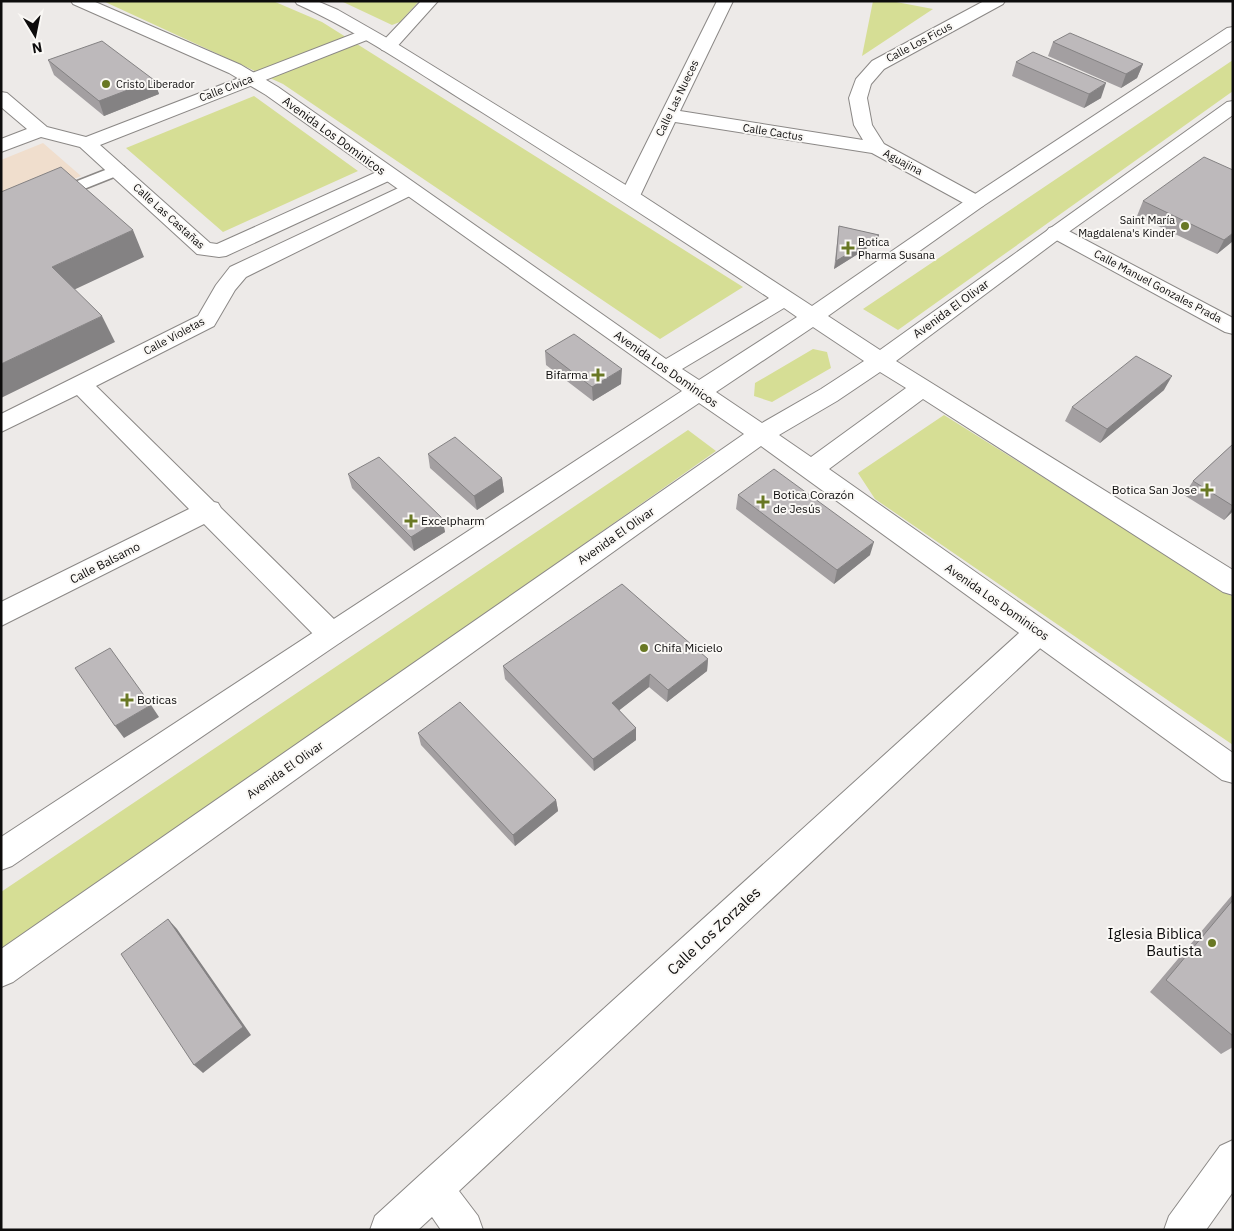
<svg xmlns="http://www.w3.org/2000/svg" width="1234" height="1231" viewBox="0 0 1234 1231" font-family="'IBM Plex Sans',sans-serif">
  <rect width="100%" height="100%" fill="#edeae8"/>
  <path fill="#f0decd" d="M 43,143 L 81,176 L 1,210 L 1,160 Z"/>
  <path fill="#d6de95" d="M 103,1 L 273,1 L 322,22 L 743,287 L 660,339 L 283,84 Z
    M 341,1 L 419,1 L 400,22 L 392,25 Z
    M 873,1 L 891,1 L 933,9 L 862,56 Z
    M 1233,60 L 1233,91 L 898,330 L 863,309 Z
    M 254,96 L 358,171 L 223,232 L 126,148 Z
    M 813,349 L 827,352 L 831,368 L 772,402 L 754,396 L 755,383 Z
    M 944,415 L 1233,597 L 1233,745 L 875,499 L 858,473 Z
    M 688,430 L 716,451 L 1,955 L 1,892 Z"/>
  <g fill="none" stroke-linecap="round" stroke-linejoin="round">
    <g stroke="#8b8886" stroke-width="3">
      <path id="lane" d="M 118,165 L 124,167 L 126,170 L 124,173 L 1,222 L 1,211 Z"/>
    </g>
    <g stroke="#8b8886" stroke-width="2">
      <path id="street" d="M 421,1 L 438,1 L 394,50 L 388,51 L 382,50 L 379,46 L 382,42 Z
        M 717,1 L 733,1 L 680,111 L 863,140 L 854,125 L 849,98 L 856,79 L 872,61 L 984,1 L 1005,1 L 1003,4 L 884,69 L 871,84 L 867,98 L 872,125 L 884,144 L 983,198 L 986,202 L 983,206 L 976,208 L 969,206 L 872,153 L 675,122 L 640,196 L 637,200 L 630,202 L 623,200 L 620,196 Z
        M 366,29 L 372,30 L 374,34 L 372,38 L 100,145 L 210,243 L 217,244 L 381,170 L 388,168 L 395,170 L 398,174 L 395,178 L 226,256 L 219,257 L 197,254 L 80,147 L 41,137 L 1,152 L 1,139 L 27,129 L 1,107 L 1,92 L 7,93 L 47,127 L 86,137 Z
        M 409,183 L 416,185 L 419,189 L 416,193 L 246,277 L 235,290 L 214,326 L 96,386 L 214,502 L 218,503 L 221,508 L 341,626 L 345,634 L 341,642 L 331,645 L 321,642 L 204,524 L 1,626 L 1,602 L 189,509 L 77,395 L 1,432 L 1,414 L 198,316 L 216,285 L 230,267 Z
        M 1056,226 L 1063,228 L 1233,318 L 1233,334 L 1225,332 L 1049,236 L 1046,232 L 1049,228 Z
        M 1039,621 L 1049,624 L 1053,632 L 1049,640 L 459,1191 L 478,1216 L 483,1230 L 441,1230 L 432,1217 L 418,1230 L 370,1230 L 375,1216 L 421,1174 L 1029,624 Z
        M 1233,1140 L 1233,1192 L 1206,1230 L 1164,1230 L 1169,1216 L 1220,1146 Z"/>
    </g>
    <g stroke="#8b8886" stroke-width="2">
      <path id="secondary" d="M 71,1 L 93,1 L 241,65 L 278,87 L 666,359 L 769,298 C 673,234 577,172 480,111 C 420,74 361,33 297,4 L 295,1 L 317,1 L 338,10 L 394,42 L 637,192 L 812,306 L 969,198 L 1227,28 L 1233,27 L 1233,40 L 983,206 L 828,316 L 880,350 L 1227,102 L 1233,101 L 1233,115 L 1063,236 L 896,361 L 1233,570 L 1233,595 L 1223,592 L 923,399 L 829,469 L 1233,753 L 1233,783 L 1222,780 L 761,446 L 13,982 L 1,987 L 1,949 L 744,434 L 699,403 L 341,642 L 12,866 L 1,870 L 1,837 L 682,391 L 266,95 L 229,73 L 73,4 ZM 784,308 L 797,317 L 699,380 L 682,369 ZM 813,327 L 864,361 L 821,389 L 762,423 L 716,392 ZM 880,372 L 906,388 L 811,457 L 779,435 L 837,401 Z"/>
    </g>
    <use href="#lane" fill="#fff" fill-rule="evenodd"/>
    <use href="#street" fill="#fff" fill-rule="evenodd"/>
    <use href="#secondary" fill="#fff" fill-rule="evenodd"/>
  </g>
  <path fill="#a39fa1" d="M 1053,42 L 1143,64 L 1137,78 L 1121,88 L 1048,56 Z
    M 48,60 L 154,80 L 159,94 L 104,116 L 54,75 Z
    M 1016,62 L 1101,98 L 1084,108 L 1012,76 Z
    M 1143,201 L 1233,241 L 1217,254 L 1137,216 Z
    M 839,226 L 879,235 L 877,242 L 834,269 Z
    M 545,351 L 621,384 L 593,401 L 546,365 Z
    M 1164,390 L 1100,443 L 1065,421 L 1072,407 Z
    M 1233,444 L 1233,511 L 1224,520 L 1184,495 L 1193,481 Z
    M 428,454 L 502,478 L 504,492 L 477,510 L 430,468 Z
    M 348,474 L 442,518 L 445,532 L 414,551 L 352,488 Z
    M 738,495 L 870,555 L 834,584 L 736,509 Z
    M 708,659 L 707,671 L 667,702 L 649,687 L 619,710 L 636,728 L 636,740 L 594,771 L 505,679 L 503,666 Z
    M 418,733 L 556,800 L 558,811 L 515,846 L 421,745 Z
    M 1233,894 L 1233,1047 L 1221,1054 L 1150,992 Z"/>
  <path fill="#848283" d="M 1143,64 L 1137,78 L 1121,88 L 1126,74 Z
    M 154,80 L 159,94 L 104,116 L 99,101 Z
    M 1106,83 L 1101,98 L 1084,108 L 1089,94 Z
    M 133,230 L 144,257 L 65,294 L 52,267 Z
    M 1233,233 L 1233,241 L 1217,254 L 1224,240 Z
    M 879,235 L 877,242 L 834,269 L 836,261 Z
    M 102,316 L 115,342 L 1,398 L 1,364 Z
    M 622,369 L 621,384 L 593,401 L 592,387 Z
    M 1172,376 L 1164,390 L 1100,443 L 1107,429 Z
    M 502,478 L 504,492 L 477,510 L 474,496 Z
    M 1233,507 L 1233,511 L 1224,520 Z
    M 442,518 L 445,532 L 414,551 L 411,537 Z
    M 874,542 L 870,555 L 834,584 L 837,570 Z
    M 708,659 L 707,671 L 667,702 L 668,690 Z
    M 650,674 L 649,687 L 612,716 L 612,703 Z
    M 151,705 L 159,717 L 124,738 L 115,726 Z
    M 636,728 L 636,740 L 594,771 L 593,759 Z
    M 556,800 L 558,811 L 515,846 L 513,835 Z
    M 168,919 L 177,929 L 251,1035 L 203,1073 L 194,1065 Z"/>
  <path fill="#bdb9bb" stroke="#848283" d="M 1070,33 L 1143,64 L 1126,74 L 1053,42 Z
    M 102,41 L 154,80 L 99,101 L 48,60 Z
    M 1033,52 L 1106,83 L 1089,94 L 1016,62 Z
    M 1204,157 L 1233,170 L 1233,233 L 1224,240 L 1143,201 Z
    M 61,167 L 133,230 L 52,267 L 102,316 L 1,364 L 1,192 Z
    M 839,226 L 879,235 L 836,261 Z
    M 574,334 L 622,369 L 592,387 L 545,351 Z
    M 1136,356 L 1172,376 L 1107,429 L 1072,407 Z
    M 455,437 L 502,478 L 474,496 L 428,454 Z
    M 1233,444 L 1233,506 L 1193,481 Z
    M 379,457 L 442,518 L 411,537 L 348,474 Z
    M 774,469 L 874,542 L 837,570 L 738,495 Z
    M 622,584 L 708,659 L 668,690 L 650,674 L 612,703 L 636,728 L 593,759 L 503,666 Z
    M 110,648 L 151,705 L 115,726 L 75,668 Z
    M 460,702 L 556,800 L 513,835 L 418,733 Z
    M 1233,900 L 1233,1036 L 1166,980 Z
    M 168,919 L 243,1027 L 194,1065 L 121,954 Z"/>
  <g fill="#697824" stroke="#faf8f5" stroke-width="2">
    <circle cx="106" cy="84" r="5"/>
    <circle cx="1185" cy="226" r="5"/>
    <path d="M845.5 240.5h5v5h5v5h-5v5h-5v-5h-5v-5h5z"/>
    <path d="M595.5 367.5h5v5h5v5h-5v5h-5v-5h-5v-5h5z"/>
    <path d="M1204.5 482.5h5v5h5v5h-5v5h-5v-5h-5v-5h5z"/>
    <path d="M760.5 494.5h5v5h5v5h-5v5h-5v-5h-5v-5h5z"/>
    <path d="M408.5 513.5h5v5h5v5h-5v5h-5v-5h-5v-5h5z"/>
    <circle cx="644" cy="648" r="5"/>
    <path d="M124.5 692.5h5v5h5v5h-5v5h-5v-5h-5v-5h5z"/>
    <circle cx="1212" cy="943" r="5"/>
  </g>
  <g text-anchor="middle" stroke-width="4" stroke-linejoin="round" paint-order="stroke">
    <g font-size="11" fill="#0d0c0c" stroke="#faf8f5">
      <text transform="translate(919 42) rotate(-28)" y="4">Calle Los Ficus</text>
      <text transform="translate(226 88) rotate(-21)" y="4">Calle Civica</text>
      <text transform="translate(677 98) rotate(-64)" y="4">Calle Las Nueces</text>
      <text transform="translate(773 132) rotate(9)" y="4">Calle Cactus</text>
      <text transform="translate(903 162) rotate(28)" y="4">Aguajina</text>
      <text transform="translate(169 216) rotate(42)" y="4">Calle Las Castañas</text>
      <text transform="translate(1158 286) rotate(28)" y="4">Calle Manuel Gonzales Prada</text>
      <text transform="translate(174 336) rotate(-28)" y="4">Calle Violetas</text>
    </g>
    <g font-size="11" fill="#0d0c0c" stroke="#faf8f5" text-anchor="start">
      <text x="116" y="88">Cristo Liberador</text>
      <text x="1175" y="224" text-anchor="end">Saint María<tspan x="1175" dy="13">Magdalena's Kinder</tspan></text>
      <text x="858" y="246">Botica<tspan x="858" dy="13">Pharma Susana</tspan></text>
    </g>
    <g font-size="12" fill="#0d0c0c" stroke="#faf8f5">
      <text transform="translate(334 136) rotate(36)" y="4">Avenida Los Dominicos</text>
      <text transform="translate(951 309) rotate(-36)" y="4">Avenida El Olivar</text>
      <text transform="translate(666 369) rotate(35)" y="4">Avenida Los Dominicos</text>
      <text transform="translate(616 536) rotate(-35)" y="4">Avenida El Olivar</text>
      <text transform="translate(105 563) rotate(-27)" y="4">Calle Balsamo</text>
      <text transform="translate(997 602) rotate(35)" y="4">Avenida Los Dominicos</text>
      <text transform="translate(285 770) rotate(-35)" y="4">Avenida El Olivar</text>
    </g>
    <g font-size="12" fill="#0d0c0c" stroke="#faf8f5" text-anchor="start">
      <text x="588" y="379" text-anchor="end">Bifarma</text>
      <text x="1197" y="494" text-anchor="end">Botica San Jose</text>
      <text x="773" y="499">Botica Corazón<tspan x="773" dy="14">de Jesús</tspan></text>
      <text x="421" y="525">Excelpharm</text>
      <text x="654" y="652">Chifa Micielo</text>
      <text x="137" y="704">Boticas</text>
    </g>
    <g font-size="15" fill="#0d0c0c" stroke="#faf8f5">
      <text transform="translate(714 931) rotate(-43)" y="5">Calle Los Zorzales</text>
    </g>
    <g font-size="15" fill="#0d0c0c" stroke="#faf8f5" text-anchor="end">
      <text x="1202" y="939">Iglesia Biblica<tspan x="1202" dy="17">Bautista</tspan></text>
    </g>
  </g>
  <rect width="1234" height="1231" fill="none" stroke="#0d0c0c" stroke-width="5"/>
  <g transform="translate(35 35) rotate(170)" stroke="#faf8f5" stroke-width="4" paint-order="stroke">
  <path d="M0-4L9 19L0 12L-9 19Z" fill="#0d0c0c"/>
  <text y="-8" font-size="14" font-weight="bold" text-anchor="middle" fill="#0d0c0c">N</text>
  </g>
</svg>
